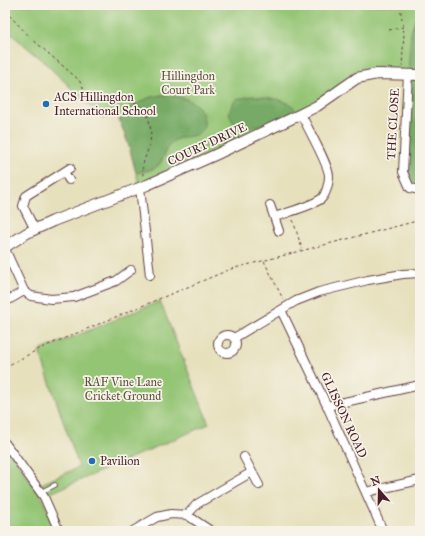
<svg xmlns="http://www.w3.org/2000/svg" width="425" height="536" viewBox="0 0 425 536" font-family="'IM FELL Great Primer',serif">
  <rect width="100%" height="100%" fill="#f7f3e8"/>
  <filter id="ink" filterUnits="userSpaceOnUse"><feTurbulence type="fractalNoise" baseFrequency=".025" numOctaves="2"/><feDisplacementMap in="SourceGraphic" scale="8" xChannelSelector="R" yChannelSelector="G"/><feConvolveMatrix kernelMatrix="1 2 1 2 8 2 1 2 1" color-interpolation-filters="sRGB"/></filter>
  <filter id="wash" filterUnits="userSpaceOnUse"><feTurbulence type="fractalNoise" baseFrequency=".012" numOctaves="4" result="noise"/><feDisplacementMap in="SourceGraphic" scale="16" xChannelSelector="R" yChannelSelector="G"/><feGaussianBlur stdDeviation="0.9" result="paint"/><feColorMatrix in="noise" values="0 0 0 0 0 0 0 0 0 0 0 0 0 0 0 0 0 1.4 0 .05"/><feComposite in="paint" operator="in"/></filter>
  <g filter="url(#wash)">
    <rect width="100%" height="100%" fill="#e6e0bc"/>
    <path fill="#94c574" stroke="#6f7250" d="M 5,5 L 420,5 L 420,75 L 367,76 L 328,99 L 140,188 L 129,146 L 117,114 L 103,119 L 40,58 L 5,29 Z
      M 160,301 L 209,424 L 46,495 L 41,484 L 79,467 L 39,351 Z
      M 9,451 L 42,497 L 58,531 L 5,531 L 5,456 Z"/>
    <path fill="#7a6" stroke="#606448" d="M 419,5 L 420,5 L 420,190 L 410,188 L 403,172 L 408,74 L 411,33 Z
      M 161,95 C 179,96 202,99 204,121 C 204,125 204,129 201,132 C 195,138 180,135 172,142 C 165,147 166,153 162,160 C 158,170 145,171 136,173 L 129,146 L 120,121 L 125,111 L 148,98 Z
      M 253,96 C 265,97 289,99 295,109 L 295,111 C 288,118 244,132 236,125 C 232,122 230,116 229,111 L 236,99 Z"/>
  </g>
  <g filter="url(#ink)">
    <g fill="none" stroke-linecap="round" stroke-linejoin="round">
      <g stroke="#613c41" stroke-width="5.5">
        <path id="service" d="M 41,492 L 55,485"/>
      </g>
      <g stroke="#613c41" stroke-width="10">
        <path id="minor" d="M 408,74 L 403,172 L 410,188 L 420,190
          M 64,172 L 69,180
          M 140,188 L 150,275
          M 270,205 L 279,231
          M 275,217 C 288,212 309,207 321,199 C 326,195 329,183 329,176 C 329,165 307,127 301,114
          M 35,230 L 23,206 L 26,196 L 70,168
          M 5,249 L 24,291 L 31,296 L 51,299 L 74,297 L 116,281 L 131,270
          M 5,302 L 24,291
          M 281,310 L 327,406 L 383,531
          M218 344a9 9 0 1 1 18 0a9 9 0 1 1-18 0Z
          M 234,338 L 296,301 L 319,292 L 368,280 L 403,274 L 420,273
          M 327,406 L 420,385
          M 5,443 L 44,497 L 59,531
          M 244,457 L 259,485
          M 366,492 L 420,480
          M 187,515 L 197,504 L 252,472
          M 133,531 L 157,517 L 171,514 L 187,515 L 211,531"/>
      </g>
      <g stroke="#613c41" stroke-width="12">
        <path id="tertiary" d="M 5,247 L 27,233 L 53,221 L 147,185 L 215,155 L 301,114 L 317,106 L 357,78 L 377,74 L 420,75"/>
      </g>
      <path stroke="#613c41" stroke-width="1" stroke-dasharray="3 3" stroke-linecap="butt" d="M 400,5 L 404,34 L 402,66
        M 5,11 L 32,39 L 79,80 L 89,99 C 106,106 139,94 147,114 C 150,123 152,132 150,142 C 148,154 139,165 144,178
        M 389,30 L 403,27
        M 293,220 L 302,249
        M 264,261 L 283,299
        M 5,367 L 41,348 L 231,269 L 413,222 L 420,221"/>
      <use href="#service" stroke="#fff" stroke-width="4"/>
      <use href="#minor" stroke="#fff" stroke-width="8"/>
      <use href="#tertiary" stroke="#fff" stroke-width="10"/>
    </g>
  </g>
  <g fill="#1f6fb2" stroke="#f7f3e8" stroke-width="1.5">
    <circle cx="46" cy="104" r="4"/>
    <circle cx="92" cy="461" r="4"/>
  </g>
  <g text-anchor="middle" stroke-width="3.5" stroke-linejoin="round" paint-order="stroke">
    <g font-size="12" fill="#605141" stroke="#f7f3e8">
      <text x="188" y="80">Hillingdon<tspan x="188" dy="14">Court Park</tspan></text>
      <text x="123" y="386">RAF Vine Lane<tspan x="123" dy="14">Cricket Ground</tspan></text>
    </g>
    <g font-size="12" fill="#4a1f2b" stroke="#f7f3e8" text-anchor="start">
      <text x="54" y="101">ACS Hillingdon<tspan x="54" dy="14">International School</tspan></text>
      <text x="100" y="465">Pavilion</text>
    </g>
    <g font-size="12" fill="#4a1f2b" stroke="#f7f3e8">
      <text transform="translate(393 124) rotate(-87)" y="4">THE CLOSE</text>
      <text transform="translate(207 144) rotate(-25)" y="4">COURT DRIVE</text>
      <text transform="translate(344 415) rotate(65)" y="4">GLISSON ROAD</text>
    </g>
  </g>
  <rect width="425" height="536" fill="none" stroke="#f7f3e8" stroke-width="20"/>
  <g transform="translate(379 490) rotate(340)" stroke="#f7f3e8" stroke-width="3" paint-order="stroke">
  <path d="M0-3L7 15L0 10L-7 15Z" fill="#4a1f2b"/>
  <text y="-6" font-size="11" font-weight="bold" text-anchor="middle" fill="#4a1f2b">N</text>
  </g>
</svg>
